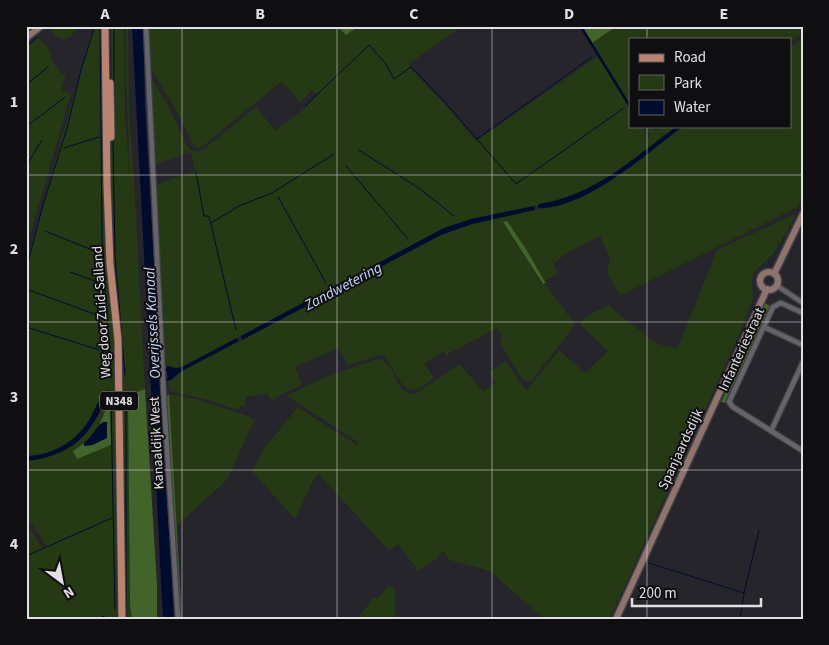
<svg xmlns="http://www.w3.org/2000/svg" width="829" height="645" viewBox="0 0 829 645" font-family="'Source Sans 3',sans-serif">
  <rect width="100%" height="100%" fill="#26252b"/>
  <path fill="#243914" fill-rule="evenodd" d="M 48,26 L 79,26 C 76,29 74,33 71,36 C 62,45 52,33 48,26 Z
    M 94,26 L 103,26 L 106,248 L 115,355 L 117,619 L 106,619 L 104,616 L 97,619 L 26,619 L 26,522 L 43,549 L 47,547 L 26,515 L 26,474 L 28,474 L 31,465 L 26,465 L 26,461 C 71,456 91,436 107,396 L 105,392 C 87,419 86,436 53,450 C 44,454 36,456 26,456 L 26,263 ZM 108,405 L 110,410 L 111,445 L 73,451 L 93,436 Z
    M 111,26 L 124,26 L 125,118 L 130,179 L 126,75 L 126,26 L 128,26 L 129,113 L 134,178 L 145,389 L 128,395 L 130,605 L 132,619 L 125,619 L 110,187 L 112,94 Z
    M 148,26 L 337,26 L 346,35 L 359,26 L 462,26 L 409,64 L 409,67 L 442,101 L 476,141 L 598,56 L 630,109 L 630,126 L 641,126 L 648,137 L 650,136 L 644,126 L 653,126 L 653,129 L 656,131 L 661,126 L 677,126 L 614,173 L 582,192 L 560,201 L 471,219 L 444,228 L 182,367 L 176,368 L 167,366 L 165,367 L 155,185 L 195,171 L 191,152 L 154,165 L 150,79 L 152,79 L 168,105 L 186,144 L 192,151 L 198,151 L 204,149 L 256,107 L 275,130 L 303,110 L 317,95 L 312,90 L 300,103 L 289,89 L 281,82 L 203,146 L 199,148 L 194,147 L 175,108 L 150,68 Z
    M 617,26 L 803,26 L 803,33 L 790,42 L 790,39 L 630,39 L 630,104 L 592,43 Z
    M 38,37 L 46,45 L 50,51 L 51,60 L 62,74 L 66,72 L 61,90 L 71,94 L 26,249 L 26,47 Z
    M 803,38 L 803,198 L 798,207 L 620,296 L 607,273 L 610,258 L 600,236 L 567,253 L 553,264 L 558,273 L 545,282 L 526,249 L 503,222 L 542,284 L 545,283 L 575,325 L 532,380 L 528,382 L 522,379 L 500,343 L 502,337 L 497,328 L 446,355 L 444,351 L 424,364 L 434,378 C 429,381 423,386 418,389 C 402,397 393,364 384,356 L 381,355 L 348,365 L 338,348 L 295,367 L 302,385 L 282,394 L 272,401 L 267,394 L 246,397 L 245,406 L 239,407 L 238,410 L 208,400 L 169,391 L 168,381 L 182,371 L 441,235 L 472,224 L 557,205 L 584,196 L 606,184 L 683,126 L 790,126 L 790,47 Z
    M 797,213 L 774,253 L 754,272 L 752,279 L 753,298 L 743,326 L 610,619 L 544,619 L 490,571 L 450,560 L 443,551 L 437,559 L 416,572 L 417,569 L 398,544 L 389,551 L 319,474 L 315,477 L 295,519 L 252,471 L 265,447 L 298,407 L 357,445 L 358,442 L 287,396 L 325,377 L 377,359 C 397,361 394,396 415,394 L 460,364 L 483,392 L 496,382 L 489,372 L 506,361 L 521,384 L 527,390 L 559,350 L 585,373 L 608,351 L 580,324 L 586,317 L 608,305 L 655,343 L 677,349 L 717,250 Z
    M 169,394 L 196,399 L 251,417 L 254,421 L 227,480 L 176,526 Z
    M 391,585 L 395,592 L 395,619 L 357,619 L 374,597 L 377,599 L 388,586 Z"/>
  <path fill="#42642a" d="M 337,26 L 359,26 L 346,35 Z
    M 582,26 L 591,26 L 593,28 L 596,26 L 617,26 L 592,43 Z
    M 507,221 L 526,249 L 545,282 L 546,282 L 545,283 L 543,284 L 503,222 Z
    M 765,303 L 770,306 L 768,310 L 725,403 L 721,402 Z
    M 145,389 L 157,584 L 157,619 L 132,619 L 130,605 L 128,395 Z
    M 169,394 L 182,619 L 179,619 L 166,397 Z
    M 108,405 L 110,410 L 111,445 L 77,459 L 73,451 L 84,443 L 84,446 L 92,445 L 107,438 L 107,422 L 99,425 Z"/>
  <path fill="#000c2e" d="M 132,26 L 143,26 L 145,106 L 160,368 L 167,368 L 167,366 L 176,368 L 182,367 L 237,338 L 239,341 L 182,371 L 171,380 L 166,381 L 166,378 L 168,378 L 167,371 L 160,372 L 174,619 L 163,619 Z
    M 579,26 L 582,26 L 630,104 L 630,109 Z
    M 677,126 L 683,126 C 647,154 584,210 538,208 L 538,206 L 539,204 C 595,195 633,159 677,126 Z
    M 534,206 L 535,210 L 472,224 L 441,235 L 242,340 L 241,336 L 444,228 L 471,219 Z
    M 108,390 L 110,395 L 107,396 C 91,436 71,456 26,461 L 26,456 C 53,456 79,440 91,417 C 96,408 99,396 108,390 Z
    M 103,422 L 107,422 L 107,438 L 92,445 L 84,446 L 84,443 C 93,436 95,428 103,422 Z"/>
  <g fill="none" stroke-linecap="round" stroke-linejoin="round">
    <path stroke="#000c2e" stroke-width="1" d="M 100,26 L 102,239 L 111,378
      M 26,47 L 38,37
      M 26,85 L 48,67
      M 306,105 L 369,45 L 386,64 L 394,79 L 411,67 L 443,100 L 516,184 L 624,108
      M 114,108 L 114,26
      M 26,127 L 65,97
      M 113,139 L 115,256 L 125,375
      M 477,139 L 592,57
      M 64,148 L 99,137
      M 359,150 L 420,189 L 454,216
      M 26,166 L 42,140
      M 346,166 L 408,239
      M 196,172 L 204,216 L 209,216 L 236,330
      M 278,197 L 326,283
      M 211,223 L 239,206 L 272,193 L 334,154
      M 45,231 L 102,254
      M 26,270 L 43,205 L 68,125 L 81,70 L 95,26
      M 70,272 L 103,284
      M 26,289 L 108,319
      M 26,327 L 109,353
      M 126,396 L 126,617
      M 111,401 L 115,609
      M 26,556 L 112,518
      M 649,563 L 744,593
      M 96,619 L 105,616
      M 740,619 L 744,593 L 759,530"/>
    <g stroke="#414045" stroke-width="7">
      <path id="street" d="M 146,26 L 164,402 L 178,619
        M 776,285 L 803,303
        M 803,313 L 781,303 L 773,307 L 729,402 L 733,407 L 803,451
        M 764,327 L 803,345
        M 771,431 L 803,362"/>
    </g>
    <g stroke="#414045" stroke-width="9">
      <path id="secondary" d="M 26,38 L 41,26
        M760 281a9 9 0 1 1 18 0a9 9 0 1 1-18 0Z
        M 774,274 L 803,214
        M 616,619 L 767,289"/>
    </g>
    <g stroke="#414045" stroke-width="9">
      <path id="primary" d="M 105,26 L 107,184 L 110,264 L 118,340 L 122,619
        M 110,83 L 111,137"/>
    </g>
    <use href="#street" stroke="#66646b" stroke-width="4.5"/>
    <use href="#secondary" stroke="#8f746e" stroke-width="6"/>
    <use href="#primary" stroke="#b98372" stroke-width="7"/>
  </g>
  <path fill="none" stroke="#e1e0e4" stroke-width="1" stroke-opacity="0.55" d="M 182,26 L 182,619M 337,26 L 337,619M 492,26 L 492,619M 647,26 L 647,39M 647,126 L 647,619M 26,175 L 803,175M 26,322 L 803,322M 26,470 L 803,470"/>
  <g text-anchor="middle" stroke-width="4" stroke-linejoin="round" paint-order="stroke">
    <rect fill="#0f0e11" stroke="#a2a1a5" stroke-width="1" x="100" y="391.5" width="38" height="19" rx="4"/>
    <g font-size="12" font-weight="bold" fill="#e1e0e4">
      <text x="119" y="405">N348</text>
    </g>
    <g font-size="14" fill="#e1e0e4" stroke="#0f0e11">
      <text transform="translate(101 312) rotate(-94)" y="5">Weg door Zuid-Salland</text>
      <text transform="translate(741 349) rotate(-65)" y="5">Infanteriestraat</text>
      <text transform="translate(156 443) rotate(-93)" y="5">Kanaaldijk West</text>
      <text transform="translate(680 449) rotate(-65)" y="5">Spanjaardsdijk</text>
    </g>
    <g font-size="15" font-style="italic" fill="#c4dafa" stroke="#0f0e11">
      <text transform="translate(343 286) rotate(-28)" y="5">Zandwetering</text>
      <text transform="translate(152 323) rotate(-93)" y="5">Overijssels Kanaal</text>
    </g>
  </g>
  <rect width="829" height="645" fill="none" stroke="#0f0e11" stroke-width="55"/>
  <rect x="629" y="38" width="162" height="90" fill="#0f0e11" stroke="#636265"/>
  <rect x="639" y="54" width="25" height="8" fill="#b98372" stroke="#636265"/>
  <text x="674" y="62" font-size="15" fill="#e1e0e4">Road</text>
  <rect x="639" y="75" width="25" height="15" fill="#243914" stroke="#636265"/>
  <text x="674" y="88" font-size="15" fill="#e1e0e4">Park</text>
  <rect x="639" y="100" width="25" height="15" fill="#000c2e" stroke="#636265"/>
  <text x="674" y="112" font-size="15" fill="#e1e0e4">Water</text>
  <g transform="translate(62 582) rotate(148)" stroke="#0f0e11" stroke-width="4" paint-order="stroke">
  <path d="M0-4L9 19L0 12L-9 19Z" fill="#e1e0e4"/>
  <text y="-8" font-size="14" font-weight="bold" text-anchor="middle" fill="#e1e0e4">N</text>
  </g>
  <path d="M632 598v8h129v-8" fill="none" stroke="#e1e0e4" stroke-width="2.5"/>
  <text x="639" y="598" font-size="15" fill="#e1e0e4" stroke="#0f0e11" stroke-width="4" paint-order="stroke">200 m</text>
  <rect x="28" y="28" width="774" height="590" fill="none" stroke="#e1e0e4" stroke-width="2"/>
  <g font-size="16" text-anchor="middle" font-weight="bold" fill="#e1e0e4">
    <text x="105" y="19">A</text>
    <text x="260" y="19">B</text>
    <text x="414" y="19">C</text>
    <text x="569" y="19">D</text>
    <text x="724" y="19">E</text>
    <text x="14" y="107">1</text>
    <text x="14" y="254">2</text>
    <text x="14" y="402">3</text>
    <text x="14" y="549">4</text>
  </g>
</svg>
